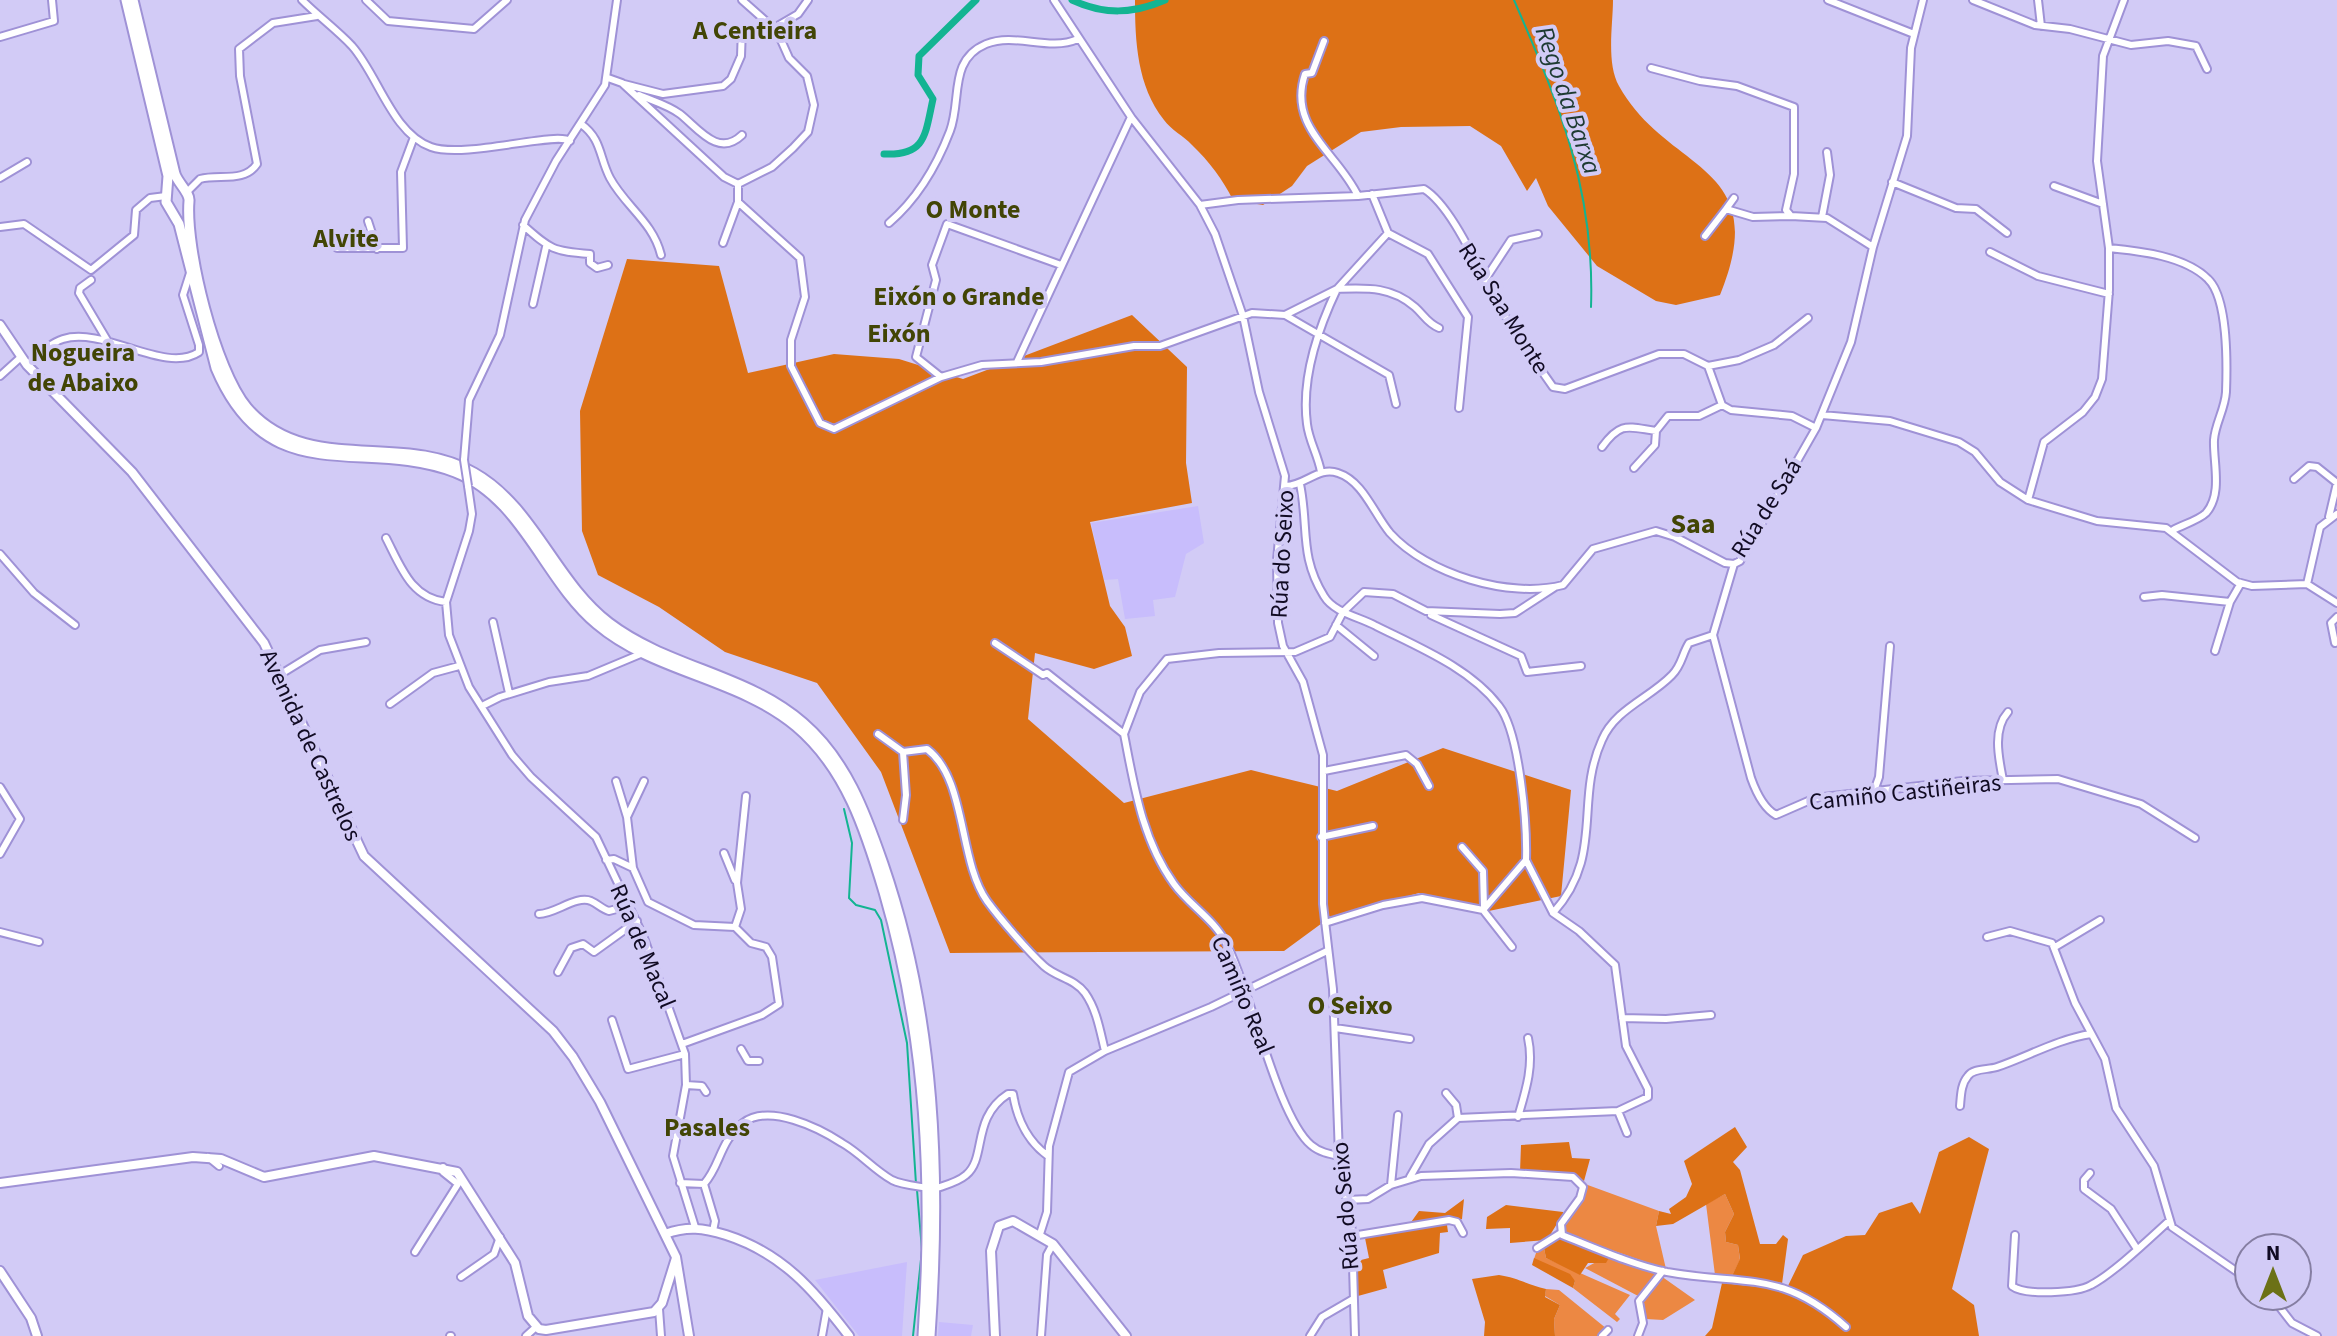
<svg xmlns="http://www.w3.org/2000/svg" width="2337" height="1336" viewBox="0 0 2337 1336" font-family="'Source Sans 3',sans-serif">
  <rect width="100%" height="100%" fill="#d2cbf6"/>
  <path fill="#c8bdfc" d="M 1198,506 L 1204,543 L 1186,554 L 1175,597 L 1153,600 L 1155,616 L 1125,619 L 1118,579 L 1104,580 L 1091,523 Z
    M 907,1262 L 902,1336 L 859,1336 L 815,1280 Z
    M 939,1322 L 973,1325 L 971,1336 L 938,1336 Z"/>
  <path fill="#ec8843" d="M 1585,1184 L 1659,1211 L 1656,1226 L 1666,1269 L 1562,1233 L 1562,1226 Z
    M 1725,1194 L 1734,1214 L 1725,1232 L 1726,1242 L 1738,1245 L 1740,1260 L 1731,1278 L 1715,1275 L 1706,1204 Z
    M 1544,1248 L 1546,1258 L 1630,1295 L 1615,1314 L 1620,1319 L 1617,1322 L 1573,1288 L 1575,1281 L 1534,1259 L 1537,1250 Z
    M 1611,1254 L 1654,1270 L 1655,1277 L 1640,1297 L 1585,1268 Z
    M 1661,1276 L 1695,1300 L 1663,1320 L 1646,1319 L 1640,1303 Z
    M 1546,1289 L 1559,1290 L 1607,1329 L 1598,1336 L 1555,1336 L 1554,1319 L 1560,1305 L 1545,1296 Z"/>
  <path fill="#dd7116" d="M 1135,0 L 1613,0 C 1613,25 1606,63 1619,86 C 1668,174 1774,162 1720,295 L 1676,305 L 1656,301 L 1597,266 L 1548,206 L 1536,178 L 1527,191 L 1501,146 L 1470,126 L 1401,127 L 1361,132 L 1307,166 L 1292,186 L 1263,205 L 1233,200 C 1223,180 1209,161 1192,145 C 1184,136 1171,130 1164,120 C 1137,86 1135,41 1135,0 Z
    M 627,259 L 719,266 L 748,373 L 834,354 L 899,359 L 963,379 L 1132,315 L 1187,367 L 1186,463 L 1192,503 L 1090,522 L 1110,606 L 1125,627 L 1132,656 L 1094,669 L 1035,653 L 1028,719 L 1124,803 L 1251,770 L 1337,791 L 1443,748 L 1571,790 L 1561,896 L 1484,912 L 1419,893 L 1329,918 L 1284,951 L 950,953 L 881,772 L 817,683 L 725,652 L 659,607 L 598,575 L 582,531 L 580,411 Z
    M 1735,1127 L 1747,1147 L 1733,1162 L 1740,1170 L 1760,1244 L 1776,1244 L 1783,1235 L 1788,1239 L 1782,1284 L 1731,1278 L 1740,1259 L 1738,1245 L 1726,1242 L 1725,1232 L 1734,1214 L 1725,1194 L 1673,1224 L 1656,1226 L 1659,1211 L 1671,1214 L 1669,1209 L 1686,1197 L 1692,1184 L 1684,1161 Z
    M 1969,1137 L 1989,1149 L 1952,1289 L 1974,1305 L 1979,1336 L 1705,1336 L 1712,1328 L 1722,1283 L 1786,1290 L 1803,1255 L 1846,1236 L 1865,1235 L 1879,1213 L 1912,1202 L 1920,1214 L 1939,1152 Z
    M 1569,1142 L 1572,1158 L 1590,1159 L 1584,1181 L 1574,1176 L 1520,1172 L 1521,1145 Z
    M 1464,1199 L 1462,1219 L 1447,1225 L 1448,1232 L 1440,1233 L 1439,1253 L 1383,1270 L 1387,1288 L 1358,1296 L 1354,1274 L 1357,1274 L 1357,1261 L 1369,1258 L 1365,1238 L 1409,1225 L 1419,1211 L 1445,1213 Z
    M 1506,1205 L 1563,1212 L 1563,1214 L 1547,1240 L 1510,1243 L 1510,1228 L 1486,1229 L 1487,1217 Z
    M 1561,1236 L 1611,1254 L 1606,1263 L 1588,1263 L 1580,1275 L 1546,1258 L 1544,1248 Z
    M 1534,1258 L 1570,1274 L 1575,1281 L 1573,1288 L 1532,1265 Z
    M 1499,1275 C 1518,1278 1529,1285 1546,1289 L 1545,1297 L 1560,1305 L 1554,1319 L 1555,1336 L 1484,1336 L 1485,1322 L 1472,1279 Z"/>
  <g fill="none" stroke-linecap="round" stroke-linejoin="round">
    <path stroke="#13b492" stroke-width="2" d="M 1514,0 C 1560,106 1595,190 1591,307
      M 844,809 L 852,843 L 849,898 L 856,905 L 875,910 L 881,920 L 907,1043 L 916,1184
      M 913,1336 L 922,1250 L 917,1190"/>
    <path stroke="#13b492" stroke-width="7" d="M 1072,0 C 1104,15 1133,14 1165,0
      M 884,154 C 926,156 925,135 933,99 L 918,75 L 919,56 L 976,0"/>
    <g stroke="#9f92d6" stroke-width="10">
      <path id="street" d="M 302,0 C 318,16 337,30 352,46 C 378,75 392,133 431,147 C 465,159 556,131 570,141
        M 366,0 L 388,21 L 474,29 L 507,0
        M 1054,0 L 1131,117 L 1200,205 L 1215,234 L 1243,316 L 1259,392 L 1285,476 L 1277,560 L 1278,623 L 1283,646 L 1303,682 L 1323,755 L 1323,904 L 1333,989 L 1339,1156 L 1352,1231 L 1355,1336
        M 1828,0 L 1914,34
        M 1973,0 L 2035,25 L 2070,29 L 2131,45 L 2168,41 L 2196,46 L 2207,69
        M 2038,0 L 2041,26
        M 774,28 L 798,14 L 808,0
        M 0,37 L 54,21 L 52,0
        M 1324,41 L 1312,73 L 1305,74 C 1287,128 1338,153 1358,196
        M 1651,68 L 1700,81 L 1737,86 L 1794,107 L 1794,174 L 1786,210 L 1791,216 L 1827,218 L 1873,247
        M 608,78 L 622,83 L 724,177 L 738,184 L 772,167 L 793,148 L 808,132 L 814,105 L 807,76 L 789,58 L 777,31 L 742,0
        M 624,84 L 663,94 L 723,86 L 731,79 L 741,56 L 742,28
        M 639,95 C 653,101 668,105 680,114 C 698,128 718,158 742,135
        M 581,124 C 602,139 599,157 610,178 C 625,206 653,222 661,255
        M 0,178 L 27,162
        M 1892,182 L 1956,208 L 1976,209 L 2007,233
        M 738,184 L 738,202 L 800,258 L 805,297 L 791,340 L 791,366 L 820,423 L 834,429 L 941,377 L 982,365 L 1041,362 L 1134,346 L 1160,346 L 1252,313 L 1285,315 L 1337,289 L 1388,233 L 1372,194
        M 2054,186 L 2103,204
        M 187,192 L 200,179 C 220,174 244,183 257,164 L 240,76 L 239,49 L 273,23 L 317,16
        M 1200,205 L 1238,200 L 1358,196 L 1424,189 C 1455,208 1484,283 1504,314 C 1519,339 1536,363 1553,387 L 1565,389 L 1659,354 L 1684,354 L 1708,366 L 1722,405 L 1731,410 L 1792,416 L 1816,428
        M 1726,209 L 1734,198
        M 1822,217 L 1830,175 L 1827,152
        M 368,221 L 377,249
        M 889,223 C 917,199 937,165 950,131 C 962,99 948,60 986,44 C 1016,32 1048,52 1078,39
        M 523,225 C 551,250 553,251 590,254 L 590,263 L 597,268 L 608,265
        M 0,227 L 24,224 L 91,270 L 134,235 L 136,210 L 150,198 L 166,196
        M 1388,233 L 1428,254 L 1468,317 L 1459,408
        M 1705,236 L 1726,209 L 1753,217 L 1791,216
        M 723,243 L 738,202
        M 337,248 L 403,248 L 401,172 L 414,137
        M 2109,248 C 2140,251 2185,256 2208,279 C 2228,298 2227,365 2226,392 C 2225,409 2215,424 2214,440 C 2213,462 2223,494 2206,513 C 2199,520 2182,525 2173,530
        M 1990,252 L 2038,276 L 2109,294
        M 1486,278 L 1511,240 L 1538,234
        M 91,280 L 80,288 L 79,293 L 107,340
        M 533,304 L 546,247
        M 1285,315 L 1389,375 L 1396,404
        M 1017,362 L 1131,117
        M 27,365 C 37,355 50,343 63,339 C 104,326 165,375 199,352 L 199,345 L 183,295 L 190,273
        M 1708,366 L 1739,360 L 1774,345 L 1808,318
        M 0,376 L 21,357
        M 941,377 L 916,357 L 936,280 L 932,265 L 947,224 L 1061,265
        M 1822,415 L 1890,421 L 1959,442 L 1975,452 L 2000,482 L 2028,500 L 2097,521 L 2166,528 L 2237,582 L 2252,586 L 2307,584 L 2337,603
        M 1602,447 C 1621,421 1628,427 1656,431 L 1668,416 L 1699,416 L 1722,405
        M 464,460 L 469,400 L 500,335 L 525,220 L 556,161 L 605,85 L 617,0
        M 1634,468 L 1655,445 L 1656,431
        M 1321,472 C 1318,455 1309,441 1307,424 C 1301,379 1318,329 1337,289 C 1366,288 1391,286 1415,307 C 1424,315 1427,323 1439,328
        M 2294,479 L 2309,466 L 2317,467 L 2337,483 L 2329,517
        M 1300,484 C 1309,527 1299,556 1324,596 C 1334,613 1360,617 1376,626 C 1418,647 1470,668 1499,706 C 1520,733 1527,825 1526,860
        M 468,486 L 472,514 L 469,531 L 446,602 L 449,635 L 469,687 L 512,755 L 531,777 L 596,837 L 644,938 L 685,1054 L 686,1085 L 673,1156 L 695,1227
        M 1286,486 C 1306,485 1319,466 1338,473 C 1363,481 1374,514 1390,533 C 1427,574 1509,599 1563,585 L 1593,549 L 1656,531 L 1675,537 L 1725,563 L 1734,564 L 1740,561 L 1816,428 L 1851,342 L 1873,247 L 1907,136 L 1911,48 L 1923,0
        M 2028,500 L 2044,442 L 2083,412 L 2095,397 L 2102,379 L 2109,290 L 2109,248 L 2097,161 L 2103,56 L 2124,0
        M 386,538 C 401,567 411,598 446,602
        M 0,554 L 34,593 L 75,625
        M 1734,564 L 1713,635 L 1751,778 C 1756,792 1763,808 1776,815 L 1815,798 L 1963,781 L 2058,779 L 2141,804 L 2195,838
        M 2307,584 L 2320,527 L 2337,514
        M 2144,597 L 2162,595 L 2230,602
        M 1431,615 L 1521,656 L 1527,672 L 1581,666
        M 493,622 L 509,693
        M 1336,625 L 1374,656
        M 995,643 L 1043,675 L 1047,673 L 1124,734 L 1140,692 L 1167,659 L 1219,653 L 1295,652 L 1330,637 L 1343,612 L 1364,592 L 1393,594 L 1426,611 L 1500,614 L 1515,613 L 1555,587
        M 2335,643 L 2331,623 L 2337,617
        M 2215,651 L 2230,602 L 2241,583
        M 281,674 L 320,650 L 366,642
        M 390,704 L 433,673 L 459,666
        M 482,706 L 500,697 L 549,682 L 588,676 L 643,653
        M 878,734 L 903,752
        M 1124,734 C 1134,785 1142,840 1174,884 C 1189,905 1214,919 1226,943 C 1251,990 1277,1116 1311,1145 C 1319,1152 1329,1154 1339,1156
        M 1324,771 L 1406,755 L 1417,764 L 1429,786
        M 2003,780 C 1999,759 1992,730 2008,712
        M 616,781 L 627,817 L 633,868 L 648,902 L 694,925 L 735,927 L 741,909 L 737,883 L 746,796
        M 0,787 L 20,819 L 0,854
        M 1874,791 L 1879,777 L 1890,646
        M 627,817 L 644,781
        M 903,820 L 906,795 L 903,752 L 927,749 C 967,779 958,860 987,901 C 1001,920 1027,950 1044,966 C 1056,977 1075,979 1085,993 C 1097,1010 1100,1031 1105,1051
        M 1321,837 L 1373,826
        M 1462,847 L 1483,871 L 1484,907
        M 724,853 L 735,880
        M 606,860 L 614,859 L 633,868
        M 1483,910 L 1526,860 L 1553,913 C 1605,855 1574,802 1602,740 C 1615,709 1650,698 1672,675 C 1682,665 1682,654 1689,643 L 1713,635
        M 1483,910 L 1512,947
        M 539,914 C 555,914 576,895 591,901 C 598,904 602,909 609,911 L 628,906
        M 1325,923 L 1383,905 L 1422,898 L 1483,910
        M 0,932 L 39,942
        M 1987,937 L 2010,931 L 2052,943 L 2075,1003 L 2105,1059 L 2116,1108 L 2154,1166 L 2172,1227 L 2249,1280
        M 2055,947 L 2100,920
        M 558,972 L 571,948 L 583,944 L 594,952 L 637,921
        M 1622,1018 L 1666,1019 L 1711,1015
        M 612,1020 L 628,1069 L 685,1054
        M 1335,1028 L 1410,1039
        M 682,1044 L 762,1015 L 779,1004 L 772,957 L 766,947 L 751,943 L 735,927
        M 741,1049 L 748,1061 L 759,1061
        M 686,1085 L 702,1086 L 706,1092
        M 1446,1093 L 1456,1105 L 1458,1118
        M 1960,1106 C 1961,1095 1961,1084 1968,1076 C 1973,1068 1988,1070 1997,1067 C 2029,1056 2058,1039 2091,1034
        M 1618,1111 L 1627,1133
        M 1518,1117 C 1526,1090 1534,1065 1528,1038
        M 208,1157 L 219,1166
        M 2090,1173 L 2084,1180 L 2084,1189 L 2111,1209 L 2137,1249
        M 1410,1177 L 1429,1144 L 1458,1118 L 1618,1111 L 1648,1097 L 1648,1089 L 1626,1046 L 1615,965 L 1579,931 L 1553,913
        M 680,1183 L 704,1184
        M 1391,1185 L 1398,1115
        M 937,1188 C 946,1185 958,1182 966,1175 C 987,1158 971,1118 1008,1094 L 1013,1094 C 1017,1119 1027,1141 1048,1156
        M 1347,1200 L 1368,1199 L 1391,1185 L 1421,1176 L 1511,1173 L 1573,1177 L 1583,1187 L 1580,1198 L 1561,1224 L 1562,1235 C 1595,1248 1633,1265 1667,1272 C 1745,1286 1781,1269 1846,1327
        M 713,1231 L 715,1221 L 704,1184 C 721,1165 719,1142 743,1123 C 769,1103 819,1128 842,1143 C 860,1153 874,1170 892,1180 C 902,1185 917,1186 928,1188
        M 1040,1234 L 1047,1212 L 1049,1146 L 1069,1072 L 1105,1051 L 1211,1007 L 1327,951
        M 2015,1235 L 2012,1286 C 2025,1296 2077,1293 2091,1285 C 2114,1273 2149,1239 2169,1221
        M 1352,1236 L 1449,1220 L 1457,1222 L 1463,1233
        M 1537,1248 L 1561,1233
        M 415,1252 L 458,1184 L 443,1172 L 443,1167
        M 461,1277 L 494,1254 L 500,1237
        M 2271,1296 L 2292,1323 L 2317,1336
        M 659,1309 L 661,1336
        M 450,1336 L 451,1336
        M 526,1336 L 536,1327
        M 822,1336 L 827,1308
        M 1041,1336 L 1047,1255 L 1053,1244
        M 1310,1336 L 1322,1317 L 1353,1299
        M 1602,1336 L 1608,1330
        M 1638,1336 L 1643,1323 L 1639,1301 L 1663,1271"/>
    </g>
    <g stroke="#9f92d6" stroke-width="12">
      <path id="secondary" d="M 0,325 L 27,365 L 132,472 L 264,643 L 364,856 L 553,1031 L 573,1057 L 600,1102 L 676,1257 L 689,1336
        M 0,1183 L 193,1157 L 221,1159 L 264,1177 L 374,1156 L 457,1172 L 515,1263 L 528,1316 L 539,1329 L 546,1330 L 654,1312 L 662,1303 L 676,1258
        M 665,1234 C 688,1226 703,1228 726,1235 C 782,1253 814,1290 849,1336
        M 0,1271 L 31,1318 L 37,1336
        M 995,1336 L 991,1251 L 999,1226 L 1013,1221 L 1053,1244 L 1126,1336"/>
    </g>
    <g stroke="#9f92d6" stroke-width="13">
      <path id="primary" d="M 126,0 L 168,176 L 166,202 L 179,224 L 216,368 C 269,494 362,436 455,472 C 523,498 544,580 597,624 C 655,673 737,677 796,726 C 846,768 866,831 884,892 C 927,1039 933,1184 923,1336
        M 133,0 L 175,174 C 178,183 190,193 189,201 C 185,248 215,370 247,408 C 307,477 402,431 474,473 C 534,507 555,582 609,623 C 668,668 747,674 803,723 C 846,760 865,812 883,864 C 936,1018 941,1176 930,1336"/>
    </g>
    <use href="#street" stroke="#fff" stroke-width="6"/>
    <use href="#secondary" stroke="#fff" stroke-width="8"/>
    <use href="#primary" stroke="#fff" stroke-width="9"/>
    <g stroke="#9f92d6" stroke-width="10" stroke-linecap="butt">
      <path id="street-bridge" d="M 464,460 L 468,486"/>
    </g>
    <use href="#street-bridge" stroke="#fff" stroke-width="6"/>
  </g>
  <g text-anchor="middle" stroke-width="8" stroke-linejoin="round" paint-order="stroke">
    <g font-size="24" fill="#110b23" stroke="#d2cbf6">
      <text transform="translate(1504 308) rotate(58)" y="8">Rúa Saa Monte</text>
      <text transform="translate(1766 508) rotate(-58)" y="8">Rúa de Saá</text>
      <text transform="translate(1282 554) rotate(-87)" y="8">Rúa do Seixo</text>
      <text transform="translate(311 745) rotate(65)" y="8">Avenida de Castrelos</text>
      <text transform="translate(1905 792) rotate(-6)" y="8">Camiño Castiñeiras</text>
      <text transform="translate(643 946) rotate(67)" y="8">Rúa de Macal</text>
      <text transform="translate(1243 995) rotate(67)" y="8">Camiño Real</text>
      <text transform="translate(1345 1206) rotate(-95)" y="8">Rúa do Seixo</text>
    </g>
    <g font-size="26" font-weight="bold" fill="#424505" stroke="#d2cbf6">
      <text x="755" y="39">A Centieira</text>
      <text x="973" y="218">O Monte</text>
      <text x="346" y="247">Alvite</text>
      <text x="959" y="305">Eixón o Grande</text>
      <text x="899" y="342">Eixón</text>
      <text x="83" y="361">Nogueira<tspan x="83" dy="30">de Abaixo</tspan></text>
      <text x="1350" y="1014">O Seixo</text>
      <text x="707" y="1136">Pasales</text>
    </g>
    <g font-size="26" font-style="italic" fill="#1e3b32" stroke="#d2cbf6">
      <text transform="translate(1569 100) rotate(71)" y="9">Rego da Barxa</text>
    </g>
    <g font-size="28" font-weight="bold" fill="#424505" stroke="#d2cbf6">
      <text x="1693" y="533">Saa</text>
    </g>
  </g>
  <g transform="translate(2273 1272)"><circle r="38" fill="#d2cbf6" stroke="#857ea2" stroke-width="2"/>
  <path d="M0-6L14 30L0 20L-14 30Z" fill="#6c7116"/>
  <text y="-12" font-size="22" font-weight="bold" text-anchor="middle" fill="#110b23">N</text>
  </g>
</svg>
